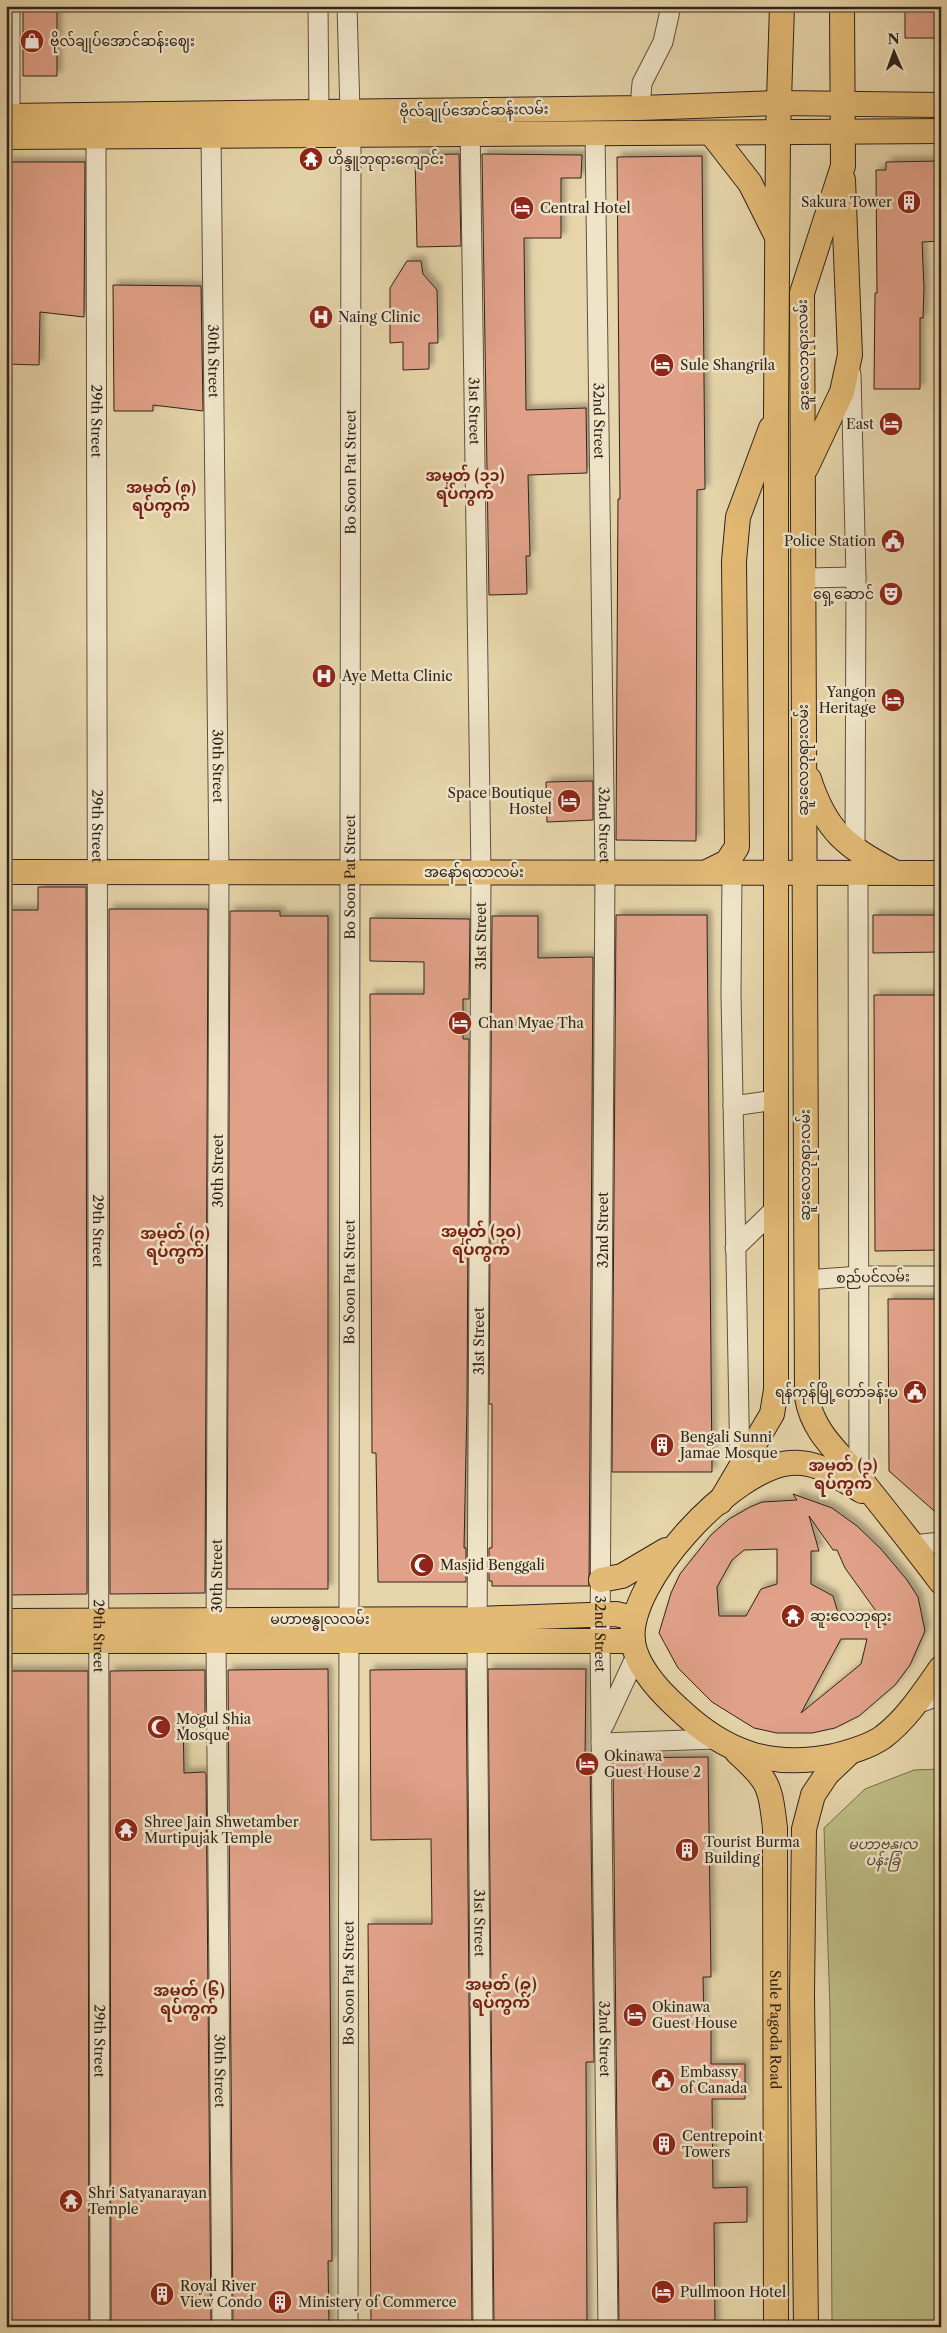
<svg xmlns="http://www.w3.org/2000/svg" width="947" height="2333" viewBox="0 0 947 2333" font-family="'Libre Caslon Text','Noto Sans Myanmar',serif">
  <defs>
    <filter id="shadow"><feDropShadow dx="4.5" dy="-4.5" stdDeviation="2.5" flood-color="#0004"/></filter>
  </defs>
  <rect width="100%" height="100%" fill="#e6d5aa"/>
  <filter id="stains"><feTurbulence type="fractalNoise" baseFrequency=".004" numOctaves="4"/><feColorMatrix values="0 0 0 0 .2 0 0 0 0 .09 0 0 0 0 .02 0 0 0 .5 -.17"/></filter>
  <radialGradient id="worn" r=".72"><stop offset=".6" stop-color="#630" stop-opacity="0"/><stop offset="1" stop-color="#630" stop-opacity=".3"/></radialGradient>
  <path fill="#bdbb83" stroke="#766f50" d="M 941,1769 L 941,2327 L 832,2327 L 830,2009 L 824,1828 L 865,1789 L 914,1770 Z"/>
  <path fill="#e0a188" stroke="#30231c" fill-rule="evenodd" filter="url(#shadow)" d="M 23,6 L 57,6 L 57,76 L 23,76 Z
    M 905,6 L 941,6 L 941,38 L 905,38 Z
    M 459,154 L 461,246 L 417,247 L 415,155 Z
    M 482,154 L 582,155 L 581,178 L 561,178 L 561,238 L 524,238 L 526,410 L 586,408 L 587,473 L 528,475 L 530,556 L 526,556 L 527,594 L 489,595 Z
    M 702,156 L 705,489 L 697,490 L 696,841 L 616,840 L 618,499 L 620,499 L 617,157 Z
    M 941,161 L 941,241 L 922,242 L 924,288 L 923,318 L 920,318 L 920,389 L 874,389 L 875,293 L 877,293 L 876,170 L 886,170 L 886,162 Z
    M 6,162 L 85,162 L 84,317 L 40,312 L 39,365 L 6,364 Z
    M 407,261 L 421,261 L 423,274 L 437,290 L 438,343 L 429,343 L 429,369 L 403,370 L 403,342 L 390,343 L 390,288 Z
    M 113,285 L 201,286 L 203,411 L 153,405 L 153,411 L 114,411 Z
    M 593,781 L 593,820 L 547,822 L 546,782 Z
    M 38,887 L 86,887 L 87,1594 L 6,1595 L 6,910 L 38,910 Z
    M 109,909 L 207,909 L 208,911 L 205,1593 L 110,1594 Z
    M 230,911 L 280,911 L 280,916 L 328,916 L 328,1589 L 227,1589 Z
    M 616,915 L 707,915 L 712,1472 L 612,1472 Z
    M 873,915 L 941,915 L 941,952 L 873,953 Z
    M 492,916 L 538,916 L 538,958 L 593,957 L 589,1586 L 492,1586 L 492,1581 L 489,1581 L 489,1548 L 492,1548 L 492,1404 L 489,1404 Z
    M 370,918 L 470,919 L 469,999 L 463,999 L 463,1039 L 469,1039 L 467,1404 L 464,1548 L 466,1548 L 466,1582 L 378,1582 L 376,1453 L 372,1453 L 370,994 L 424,994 L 424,962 L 370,961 Z
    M 874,995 L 941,995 L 941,1250 L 875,1251 Z
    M 888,1299 L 941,1299 L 941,1517 L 889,1471 Z
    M 793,1494 L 832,1508 L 857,1526 L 881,1549 L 907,1580 L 918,1597 L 925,1631 L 910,1665 L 895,1685 L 859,1716 L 835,1728 L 812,1733 L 777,1733 L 754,1728 L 712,1702 L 678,1668 L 659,1633 L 671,1593 L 680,1574 L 711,1535 L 729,1519 L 750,1507 L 762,1502 L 797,1500 ZM 809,1516 L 833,1550 L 837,1550 L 845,1568 L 886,1625 L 869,1616 L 839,1616 L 833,1596 L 811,1584 L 811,1551 L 819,1551 ZM 777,1549 L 777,1584 L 761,1589 L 746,1616 L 719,1616 L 717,1587 L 732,1560 L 744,1550 ZM 841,1639 L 867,1639 L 861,1664 L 801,1713 Z
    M 328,1669 L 332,2261 L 328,2261 L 329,2327 L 233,2327 L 228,1670 Z
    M 466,1669 L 472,2327 L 371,2327 L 368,1924 L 432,1924 L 431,1839 L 371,1840 L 370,1670 Z
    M 488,1669 L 586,1669 L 585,1758 L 590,1758 L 594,2062 L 586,2062 L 587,2327 L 494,2327 Z
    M 205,1670 L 205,1714 L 183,1716 L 184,1773 L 204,1772 L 206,1774 L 211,2327 L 111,2327 L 110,1671 Z
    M 6,1671 L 88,1671 L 89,2327 L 6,2327 Z
    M 708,1757 L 711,1977 L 703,1977 L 704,2026 L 711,2026 L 711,2064 L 745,2064 L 745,2099 L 712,2099 L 713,2188 L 747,2187 L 747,2222 L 714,2223 L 715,2327 L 619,2327 L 613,1758 Z"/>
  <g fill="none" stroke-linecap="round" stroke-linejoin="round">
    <g stroke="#5e5040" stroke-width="21">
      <g id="minor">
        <path d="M 318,6 L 319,113"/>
        <path d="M 347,6 L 350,112"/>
        <path d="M 640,108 L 642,83 L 663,42 L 671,6"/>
        <path d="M 10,116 L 10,6"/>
        <path id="s1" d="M 470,121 L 481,873 L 477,1641 L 483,2327"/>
        <path id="s2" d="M 595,133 L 605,872 L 600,1641 L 608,2327"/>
        <path id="s3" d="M 211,135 L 219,872 L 216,1641 L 222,2327"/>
        <path id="s4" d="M 96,136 L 100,2327"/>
        <path d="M 851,374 L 856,577 L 855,850"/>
        <path d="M 805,578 L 856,577"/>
        <path d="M 732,872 L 731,994 L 740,1469"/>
        <path d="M 858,873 L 859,1477"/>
        <path d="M 733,1106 L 775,1100"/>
        <path d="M 735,1248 L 776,1208"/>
        <path d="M 806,1280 L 860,1276 L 941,1276"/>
        <path d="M 913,1545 L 941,1542"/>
        <path d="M 916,1704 L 941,1695"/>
        <path d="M 604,1725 L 636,1656"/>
        <path d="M 601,1743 L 716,1739"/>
        <path id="s5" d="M 348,2327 L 351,134"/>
      </g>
    </g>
    <g stroke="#30231c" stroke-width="26">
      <g id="major">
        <path d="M 842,6 L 843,166 L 802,293 L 807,1397 C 812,1431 837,1451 858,1476 C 886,1511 914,1546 941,1582"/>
        <path d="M 6,116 L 640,108 L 779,103 L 941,105"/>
        <path d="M 711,133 L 750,183 L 775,233"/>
        <path d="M 6,137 L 941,131"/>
        <path d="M 806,468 L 842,392 L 850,355 L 843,180"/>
        <path d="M 809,779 C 826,832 846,846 894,872"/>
        <path d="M 6,872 L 941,873"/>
        <path d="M 707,872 L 727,862 L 737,847 L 734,561 L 738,517 L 771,428"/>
        <path d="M 862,1491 C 839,1478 818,1460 790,1463 C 733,1468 625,1583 633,1642 C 637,1668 660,1692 679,1709 C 725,1753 772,1769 834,1756 C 850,1752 869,1747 883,1737 C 907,1719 924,1692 941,1668"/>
        <path d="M 720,1502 L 772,1414 L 776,1390 L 776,415 L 778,132 L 782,6"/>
        <path d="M 601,1580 L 622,1576 L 666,1550"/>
        <path d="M 6,1621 L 477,1619 L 616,1614 L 633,1618"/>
        <path d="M 6,1641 L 633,1641"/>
        <path id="s6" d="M 737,1752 C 769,1781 770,1785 775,1828 L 776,2327"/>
        <path d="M 806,2327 L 802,1993 L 804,1829 L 813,1795 L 827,1774 L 850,1752"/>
      </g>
    </g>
    <use href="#minor" stroke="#efe4c8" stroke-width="19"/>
    <use href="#major" stroke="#e3ba75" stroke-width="24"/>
  </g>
  <defs>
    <g id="shop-disc" transform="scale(1.25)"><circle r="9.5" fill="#8f2418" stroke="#efe4c8"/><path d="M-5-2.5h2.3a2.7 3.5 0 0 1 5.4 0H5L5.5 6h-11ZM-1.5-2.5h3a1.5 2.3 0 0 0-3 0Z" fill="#fff"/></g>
    <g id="temple-disc" transform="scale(1.25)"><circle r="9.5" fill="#8f2418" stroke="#efe4c8"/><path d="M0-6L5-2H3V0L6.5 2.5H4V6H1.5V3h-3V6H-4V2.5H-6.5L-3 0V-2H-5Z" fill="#fff"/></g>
    <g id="building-disc" transform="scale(1.25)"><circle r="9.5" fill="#8f2418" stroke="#efe4c8"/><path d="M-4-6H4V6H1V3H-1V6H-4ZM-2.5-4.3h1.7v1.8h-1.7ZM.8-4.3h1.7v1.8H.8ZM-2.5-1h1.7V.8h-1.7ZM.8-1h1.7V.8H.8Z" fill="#fff"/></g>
    <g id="hotel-disc" transform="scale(1.25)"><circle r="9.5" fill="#8f2418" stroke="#efe4c8"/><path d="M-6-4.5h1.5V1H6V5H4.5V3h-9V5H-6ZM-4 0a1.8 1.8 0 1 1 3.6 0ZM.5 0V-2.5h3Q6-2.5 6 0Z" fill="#fff"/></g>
    <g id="hospital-disc" transform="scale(1.25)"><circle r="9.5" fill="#8f2418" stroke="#efe4c8"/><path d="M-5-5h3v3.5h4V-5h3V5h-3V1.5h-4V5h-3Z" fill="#fff"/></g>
    <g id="civic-disc" transform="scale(1.25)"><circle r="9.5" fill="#8f2418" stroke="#efe4c8"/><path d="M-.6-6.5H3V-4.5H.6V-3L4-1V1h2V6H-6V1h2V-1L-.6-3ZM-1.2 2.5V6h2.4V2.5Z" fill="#fff"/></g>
    <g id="theatre-disc" transform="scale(1.25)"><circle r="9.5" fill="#8f2418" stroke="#efe4c8"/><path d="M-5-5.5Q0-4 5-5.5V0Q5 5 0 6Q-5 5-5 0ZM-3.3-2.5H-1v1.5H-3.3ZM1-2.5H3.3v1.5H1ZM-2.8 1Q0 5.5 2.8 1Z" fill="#fff"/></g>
    <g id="mosque-disc" transform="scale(1.25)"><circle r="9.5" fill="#8f2418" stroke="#efe4c8"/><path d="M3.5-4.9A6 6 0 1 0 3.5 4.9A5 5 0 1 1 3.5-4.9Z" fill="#fff"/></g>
  </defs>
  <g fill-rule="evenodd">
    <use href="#shop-disc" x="32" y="41"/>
    <use href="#temple-disc" x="311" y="159"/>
    <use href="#building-disc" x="909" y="202"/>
    <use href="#hotel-disc" x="522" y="208"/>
    <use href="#hospital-disc" x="321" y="317"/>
    <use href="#hotel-disc" x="662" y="365"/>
    <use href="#hotel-disc" x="891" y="424"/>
    <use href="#civic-disc" x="893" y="541"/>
    <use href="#theatre-disc" x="891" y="594"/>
    <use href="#hospital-disc" x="324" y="676"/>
    <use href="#hotel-disc" x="893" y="700"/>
    <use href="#hotel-disc" x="569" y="801"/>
    <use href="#hotel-disc" x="460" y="1023"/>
    <use href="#civic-disc" x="915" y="1392"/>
    <use href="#building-disc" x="662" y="1445"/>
    <use href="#mosque-disc" x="422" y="1565"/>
    <use href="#temple-disc" x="793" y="1616"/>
    <use href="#mosque-disc" x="159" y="1727"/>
    <use href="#hotel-disc" x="587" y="1764"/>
    <use href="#temple-disc" x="126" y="1830"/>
    <use href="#building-disc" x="687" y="1850"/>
    <use href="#hotel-disc" x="635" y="2015"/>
    <use href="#civic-disc" x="663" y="2080"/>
    <use href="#building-disc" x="664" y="2144"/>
    <use href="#temple-disc" x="71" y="2201"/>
    <use href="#hotel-disc" x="663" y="2292"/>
    <use href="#building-disc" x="162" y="2294"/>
    <use href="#building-disc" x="280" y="2302"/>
  </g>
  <g text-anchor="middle" stroke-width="5" stroke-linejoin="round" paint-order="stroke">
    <g font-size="14" fill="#30231c" stroke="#efe4c8" text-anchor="start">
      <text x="50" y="46">ဗိုလ်ချုပ်အောင်ဆန်းဈေး</text>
      <text x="328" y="164">ဟိန္ဒူဘုရားကျောင်း</text>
      <text x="892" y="207" text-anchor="end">Sakura Tower</text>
      <text x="540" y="213">Central Hotel</text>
      <text x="338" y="322">Naing Clinic</text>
      <text x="680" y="370">Sule Shangrila</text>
      <text x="874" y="429" text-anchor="end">East</text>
      <text x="876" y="546" text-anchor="end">Police Station</text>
      <text x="874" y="599" text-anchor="end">ရှေ့ဆောင်</text>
      <text x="342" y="681">Aye Metta Clinic</text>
      <text x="876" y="697" text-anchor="end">Yangon<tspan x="876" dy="16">Heritage</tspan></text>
      <text x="552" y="798" text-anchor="end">Space Boutique<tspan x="552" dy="16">Hostel</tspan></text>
      <text x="478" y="1028">Chan Myae Tha</text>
      <text x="898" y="1397" text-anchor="end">ရန်ကုန်မြို့တော်ခန်းမ</text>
      <text x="680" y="1442">Bengali Sunni<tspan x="680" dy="16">Jamae Mosque</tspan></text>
      <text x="440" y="1570">Masjid Benggali</text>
      <text x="810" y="1621">ဆူးလေဘုရား</text>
      <text x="176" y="1724">Mogul Shia<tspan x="176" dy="16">Mosque</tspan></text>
      <text x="604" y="1761">Okinawa<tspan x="604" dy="16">Guest House 2</tspan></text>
      <text x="144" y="1827">Shree Jain Shwetamber<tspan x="144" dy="16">Murtipujak Temple</tspan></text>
      <text x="704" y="1847">Tourist Burma<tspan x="704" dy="16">Building</tspan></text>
      <text x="652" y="2012">Okinawa<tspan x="652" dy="16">Guest House</tspan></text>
      <text x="680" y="2077">Embassy<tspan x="680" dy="16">of Canada</tspan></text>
      <text x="682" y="2141">Centrepoint<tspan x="682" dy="16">Towers</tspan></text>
      <text x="88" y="2198">Shri Satyanarayan<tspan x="88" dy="16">Temple</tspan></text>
      <text x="180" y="2291">Royal River<tspan x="180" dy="16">View Condo</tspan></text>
      <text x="680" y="2297">Pullmoon Hotel</text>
      <text x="298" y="2307">Ministery of Commerce</text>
    </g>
    <g font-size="14" fill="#30231c" stroke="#efe4c8">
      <text transform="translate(474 110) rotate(-1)" y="5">ဗိုလ်ချုပ်အောင်ဆန်းလမ်း</text>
      <text transform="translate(803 355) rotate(-91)" y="5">ဆူးလေဘုရားလမ်း</text>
      <text dy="5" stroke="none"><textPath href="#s3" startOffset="226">30th Street</textPath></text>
      <text dy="5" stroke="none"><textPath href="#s1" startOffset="290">31st Street</textPath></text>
      <text dy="5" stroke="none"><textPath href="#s2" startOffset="288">32nd Street</textPath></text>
      <text dy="5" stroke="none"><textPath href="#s4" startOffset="285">29th Street</textPath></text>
      <text dy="5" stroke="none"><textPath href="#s5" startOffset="1855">Bo Soon Pat Street</textPath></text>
      <text transform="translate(803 760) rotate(-90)" y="5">ဆူးလေဘုရားလမ်း</text>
      <text dy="5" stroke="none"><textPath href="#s3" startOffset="631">30th Street</textPath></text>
      <text dy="5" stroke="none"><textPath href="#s2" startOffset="692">32nd Street</textPath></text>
      <text dy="5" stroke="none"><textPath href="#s4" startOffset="690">29th Street</textPath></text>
      <text x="474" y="877">အနော်ရထာလမ်း</text>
      <text dy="5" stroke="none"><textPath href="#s5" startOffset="1450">Bo Soon Pat Street</textPath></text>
      <text transform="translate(481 936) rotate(-90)" y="5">31st Street</text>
      <text transform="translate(805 1165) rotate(-90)" y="5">ဆူးလေဘုရားလမ်း</text>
      <text transform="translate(218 1171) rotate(-90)" y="5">30th Street</text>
      <text transform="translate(603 1230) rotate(-90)" y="5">32nd Street</text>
      <text dy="5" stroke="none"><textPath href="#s4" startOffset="1095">29th Street</textPath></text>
      <text transform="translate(873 1277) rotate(-1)" y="5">စည်ပင်လမ်း</text>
      <text dy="5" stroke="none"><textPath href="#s5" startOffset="1045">Bo Soon Pat Street</textPath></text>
      <text transform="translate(479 1341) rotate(-90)" y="5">31st Street</text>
      <text transform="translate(217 1576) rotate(-90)" y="5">30th Street</text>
      <text x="320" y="1624">မဟာဗန္ဓုလလမ်း</text>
      <text dy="5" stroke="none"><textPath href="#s2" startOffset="1501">32nd Street</textPath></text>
      <text dy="5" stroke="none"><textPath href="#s4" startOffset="1500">29th Street</textPath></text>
      <text dy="5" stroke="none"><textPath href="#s1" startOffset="1802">31st Street</textPath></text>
      <text dy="5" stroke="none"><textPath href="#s5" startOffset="344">Bo Soon Pat Street</textPath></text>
      <text dy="5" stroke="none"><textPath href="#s6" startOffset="290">Sule Pagoda Road</textPath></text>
      <text dy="5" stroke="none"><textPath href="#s2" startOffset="1906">32nd Street</textPath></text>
      <text dy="5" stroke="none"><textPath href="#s4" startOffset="1905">29th Street</textPath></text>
      <text dy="5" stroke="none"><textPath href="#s3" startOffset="1936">30th Street</textPath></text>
    </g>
    <g font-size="14" font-style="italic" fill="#534936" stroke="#efe4c8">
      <text x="883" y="1849">မဟာဗန္ဓုလ<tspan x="883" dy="16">ပန်းခြံ</tspan></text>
    </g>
    <g font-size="16" font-weight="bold" fill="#7a1f14" stroke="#efe4c8">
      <text x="465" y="481">အမှတ် (၁၁)<tspan x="465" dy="18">ရပ်ကွက်</tspan></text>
      <text x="161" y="493">အမှတ် (၈)<tspan x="161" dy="18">ရပ်ကွက်</tspan></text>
      <text x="481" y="1237">အမှတ် (၁၀)<tspan x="481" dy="18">ရပ်ကွက်</tspan></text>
      <text x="175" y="1239">အမှတ် (၇)<tspan x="175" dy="18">ရပ်ကွက်</tspan></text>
      <text x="843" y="1471">အမှတ် (၁)<tspan x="843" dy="18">ရပ်ကွက်</tspan></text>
      <text x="501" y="1990">အမှတ် (၉)<tspan x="501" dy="18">ရပ်ကွက်</tspan></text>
      <text x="189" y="1996">အမှတ် (၆)<tspan x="189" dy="18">ရပ်ကွက်</tspan></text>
    </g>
  </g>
  <rect width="947" height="2333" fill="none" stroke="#e6d5aa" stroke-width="25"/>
  <rect x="8" y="8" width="932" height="2318" fill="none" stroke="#30231c" stroke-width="2.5"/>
  <rect x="12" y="12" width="922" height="2308" fill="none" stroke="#30231c"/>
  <g transform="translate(894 52) rotate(358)" stroke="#efe4c8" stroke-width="4" paint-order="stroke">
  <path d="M0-4L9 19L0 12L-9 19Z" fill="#30231c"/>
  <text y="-8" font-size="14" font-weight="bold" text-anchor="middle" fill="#30231c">N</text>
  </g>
  <rect width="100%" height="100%" filter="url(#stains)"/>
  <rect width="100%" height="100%" fill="url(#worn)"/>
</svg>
